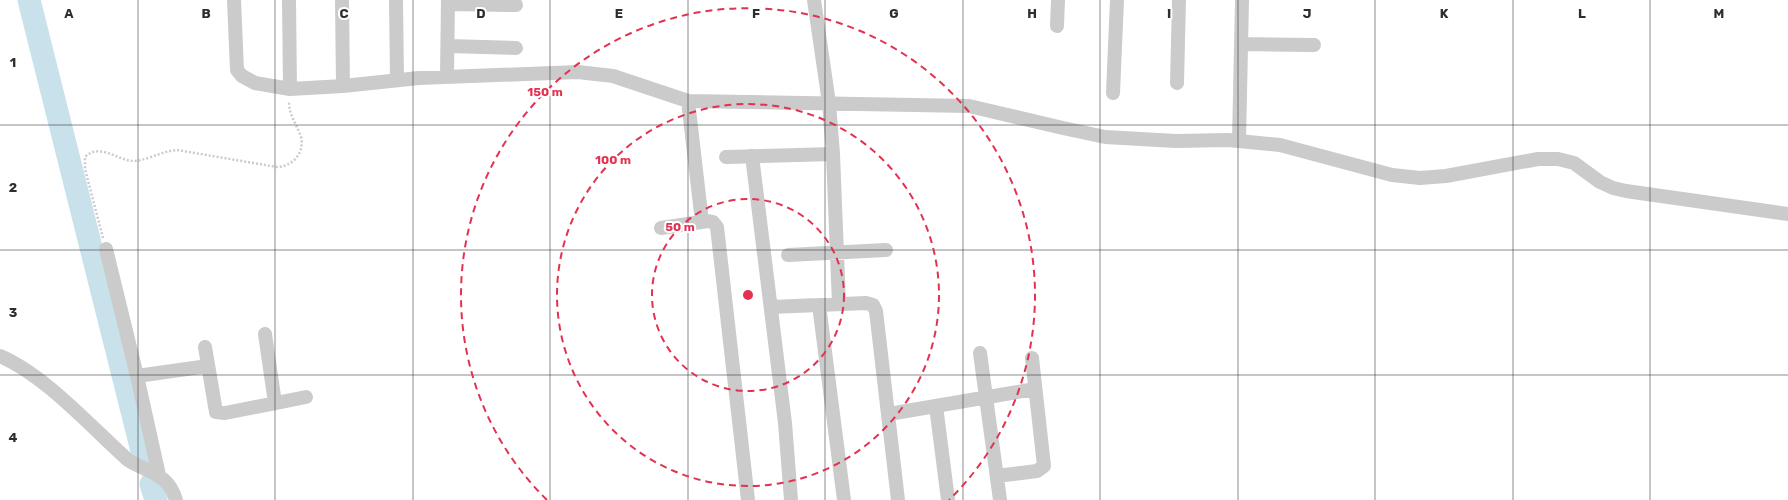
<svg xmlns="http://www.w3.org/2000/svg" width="1788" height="500" viewBox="0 0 1788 500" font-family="Rubik,sans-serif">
  <rect width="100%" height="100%" fill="#fff"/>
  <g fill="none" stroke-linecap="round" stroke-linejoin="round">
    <path stroke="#c8e1eb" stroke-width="23" d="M 29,0 L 143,455
      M 151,484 L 156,500"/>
    <path stroke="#cbcbcb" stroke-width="2.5" stroke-dasharray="2 2" stroke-linecap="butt" d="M 103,238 L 85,169 L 85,157 C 99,143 116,159 132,161 C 144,162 161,151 177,150 L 277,167 C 292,167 305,153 301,137 C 297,125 289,115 289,102"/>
    <path stroke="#cbcbcb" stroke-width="14" d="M 234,0 L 237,70 L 242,76 L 255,83 L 290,89 L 343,86 L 419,78 L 578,72 L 613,76 L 688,101 L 969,106 L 1063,128 L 1105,137 L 1176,141 L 1228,140 L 1280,145 L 1392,175 L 1420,178 L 1446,176 L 1538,159 L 1558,159 L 1574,163 L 1600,182 L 1613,188 L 1626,191 L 1788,214
      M 289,0 L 290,89
      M 342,0 L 343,86
      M 396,0 L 397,79
      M 814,0 L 829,103 L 833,154 L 839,304
      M 448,4 L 516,5
      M 1057,26 L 1058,0
      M 1241,44 L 1314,45
      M 448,46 L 516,48
      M 447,76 L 448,0
      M 1177,83 L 1179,0
      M 1113,93 L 1117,0
      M 688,101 L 702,222
      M 1239,141 L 1242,0
      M 752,156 L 785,423 L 791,500
      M 726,157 L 833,154
      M 661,228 L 708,221 L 713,222 L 717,227 L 748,500
      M 106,249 L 137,376 L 159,475
      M 788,255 L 886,250
      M 819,305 L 844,500
      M 771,307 L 866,303 L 873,305 L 876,311 L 898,500
      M 265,334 L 275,403
      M 205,347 L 216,412 L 225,413 L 306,397
      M 980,353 L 1000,500
      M 0,356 C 45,375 91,427 128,460 C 149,473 168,473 176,500
      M 137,376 L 208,366
      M 936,406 L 948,500
      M 889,414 L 1035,389
      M 997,476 L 1037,471 L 1044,466 L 1032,358"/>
  </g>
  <path fill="none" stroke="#2e2e2e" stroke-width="1" stroke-opacity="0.55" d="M 138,0 L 138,500M 275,0 L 275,500M 413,0 L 413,500M 550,0 L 550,500M 688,0 L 688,500M 825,0 L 825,500M 963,0 L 963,500M 1100,0 L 1100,500M 1238,0 L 1238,500M 1375,0 L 1375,500M 1513,0 L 1513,500M 1650,0 L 1650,500M 0,125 L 1788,125M 0,250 L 1788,250M 0,375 L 1788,375"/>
  <g fill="none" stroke="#e33250" stroke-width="2" stroke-dasharray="7 5">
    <circle cx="748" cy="295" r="96"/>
    <circle cx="748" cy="295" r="191"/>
    <path d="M547 500A287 287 0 1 1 949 500"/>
  </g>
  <g font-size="13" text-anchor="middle" font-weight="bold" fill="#2e2e2e" stroke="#fff" stroke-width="4" stroke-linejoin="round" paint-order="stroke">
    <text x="69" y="18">A</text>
    <text x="206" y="18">B</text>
    <text x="344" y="18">C</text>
    <text x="481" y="18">D</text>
    <text x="619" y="18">E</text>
    <text x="756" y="18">F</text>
    <text x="894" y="18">G</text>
    <text x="1032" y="18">H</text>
    <text x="1169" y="18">I</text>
    <text x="1307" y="18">J</text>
    <text x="1444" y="18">K</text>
    <text x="1582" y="18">L</text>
    <text x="1719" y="18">M</text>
    <text x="13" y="67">1</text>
    <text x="13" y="192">2</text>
    <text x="13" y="317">3</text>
    <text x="13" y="442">4</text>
  </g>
  <circle cx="748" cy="295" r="6" fill="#e33250" stroke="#fff" stroke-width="2"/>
  <g font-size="12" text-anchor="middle" font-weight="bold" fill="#e33250" stroke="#fff" stroke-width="4" stroke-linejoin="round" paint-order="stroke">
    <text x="545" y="96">150 m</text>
    <text x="613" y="164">100 m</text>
    <text x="680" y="231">50 m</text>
  </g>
</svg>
